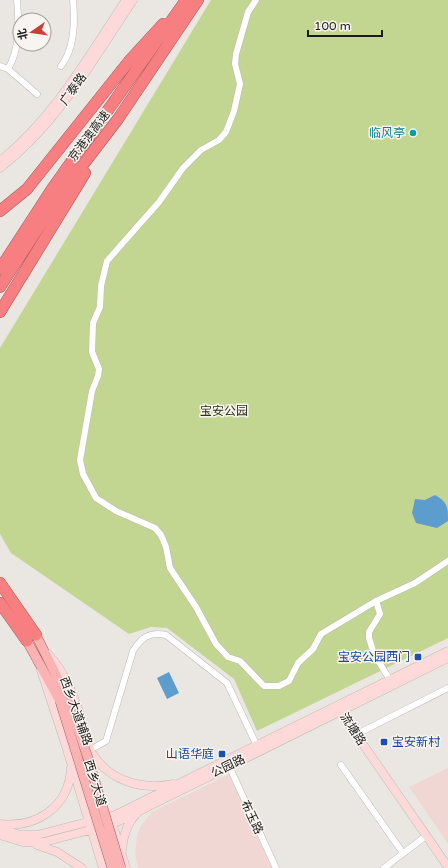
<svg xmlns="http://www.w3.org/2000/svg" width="448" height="868" viewBox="0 0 448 868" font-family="'Varela Round','Noto Sans SC',sans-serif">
  <rect width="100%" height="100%" fill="#eae7e2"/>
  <path fill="#f1d7d3" d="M 448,768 L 448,844 L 409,787 Z
    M 229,774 L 272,868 L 138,868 L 135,854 L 137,836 L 140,827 L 152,812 Z"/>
  <path fill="#c2d591" d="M 211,0 L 448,0 L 448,638 L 257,731 L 234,679 L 167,628 L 151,627 L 129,634 L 11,553 L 0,534 L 0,348 Z"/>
  <path fill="#5d9dce" d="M 435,495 C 448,502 448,508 448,521 L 437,528 L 416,523 L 412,513 L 415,499 L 425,500 Z
    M 169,672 L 179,693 L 167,699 L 157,678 Z"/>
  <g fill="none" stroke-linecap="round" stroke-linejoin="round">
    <g stroke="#bebbb6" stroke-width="7">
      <path id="street" d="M 256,0 L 248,12 L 236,54 L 235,64 L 240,84 L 234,111 L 226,132 L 219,140 L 201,150 L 183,168 L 159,202 L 107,261 L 101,286 L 100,307 L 93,323 L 92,352 L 99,369 L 98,376 L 92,391 L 80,460 L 83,474 L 96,498 L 116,511 L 155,528 L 161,535 L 166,547 L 170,568 L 196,607 L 216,644 L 228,657 L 240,661 L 264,686 L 279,686 L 289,681 L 298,663 L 313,649 L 321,634 L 376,601 L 415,583 L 448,561
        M 0,66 L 8,69 L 37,94
        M 61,66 C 75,48 75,22 73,0
        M 8,69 C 20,49 19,23 17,0
        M 376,601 L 380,614 L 369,632 L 369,638 L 374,654 L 390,680
        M 361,732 L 448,688
        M 90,750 L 106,741 L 133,651 C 141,638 150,631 166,635 L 227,683 L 258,748
        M 341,765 L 403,853
        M 229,766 L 276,868
        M 384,868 L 426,836"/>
    </g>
    <g stroke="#bebbb6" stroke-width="9">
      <path id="secondary" d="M 0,161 C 54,118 88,57 126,0
        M 0,168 C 57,124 94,59 133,0
        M 48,654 C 74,681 82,724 93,758
        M 41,670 L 65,743 L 103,868
        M 340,706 L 340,711 L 448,867
        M 92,753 C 110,782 142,790 174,784
        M 111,819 L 126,868
        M 0,824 C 37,828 69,807 71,768
        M 0,828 L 20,835 L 37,835 L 115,815 L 448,651
        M 0,835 L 23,842 L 44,842 L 113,824 L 448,658
        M 37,845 L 57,852 L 82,868
        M 122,850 C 123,836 127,823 137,813"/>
    </g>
    <g stroke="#aa5c5d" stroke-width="10">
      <path id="primary" d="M 36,635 L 68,699
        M 27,641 L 60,701"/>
    </g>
    <g stroke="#aa5c5d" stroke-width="12">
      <path id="highway" d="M 0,211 L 27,189 L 130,60 L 163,24
        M 0,269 L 52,189 L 186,0
        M 0,287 L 59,196 L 118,119 L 198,0
        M 0,312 L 85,173
        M 0,583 L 36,635
        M 0,603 L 27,641"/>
    </g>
    <use href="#street" stroke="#fff" stroke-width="6"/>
    <use href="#secondary" stroke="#fdd9d9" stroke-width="8"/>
    <use href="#primary" stroke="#fab2b3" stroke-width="9"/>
    <use href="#highway" stroke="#f77f81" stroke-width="11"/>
    <g stroke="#aa5c5d" stroke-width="10" stroke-linecap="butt">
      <path id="primary-bridge" d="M 68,699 L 88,758 L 121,868
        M 60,701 L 112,868"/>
    </g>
    <use href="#primary-bridge" stroke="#fab2b3" stroke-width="9"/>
  </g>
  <circle fill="#0f9aa8" stroke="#f8f4ef" stroke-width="1.5" cx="413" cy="133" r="4"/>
  <g fill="#1a4fb4" stroke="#f8f4ef" stroke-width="1.5">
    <rect x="414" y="653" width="8" height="8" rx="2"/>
    <rect x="380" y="738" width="8" height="8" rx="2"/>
    <rect x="218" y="750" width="8" height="8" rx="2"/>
  </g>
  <g text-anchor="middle" stroke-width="3" stroke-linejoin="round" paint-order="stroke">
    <g font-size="12" fill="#1c1b19" stroke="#f8f4ef">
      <text transform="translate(73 89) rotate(-54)" y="4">广泰路</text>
      <text transform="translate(89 136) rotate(-53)" y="4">京港澳高速</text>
      <text transform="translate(76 711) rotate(70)" y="4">西乡大道辅路</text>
      <text transform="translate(353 729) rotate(57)" y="4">流塘路</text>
      <text transform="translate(228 766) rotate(-26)" y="4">公园路</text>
      <text transform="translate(95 783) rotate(73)" y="4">西乡大道</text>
      <text transform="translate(252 817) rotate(65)" y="4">布玉路</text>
    </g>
    <g font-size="12" fill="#0d838f" stroke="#f8f4ef" text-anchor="end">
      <text x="405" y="137">临风亭</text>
    </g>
    <g font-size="12" fill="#2b3213" stroke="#f8f4ef">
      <text x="224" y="415">宝安公园</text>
    </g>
    <g font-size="12" fill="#164399" stroke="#f8f4ef" text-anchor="end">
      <text x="410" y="661">宝安公园西门</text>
      <text x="392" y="746" text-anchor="start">宝安新村</text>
      <text x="214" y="758">山语华庭</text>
    </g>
  </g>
  <g transform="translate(32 32) rotate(257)"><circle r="19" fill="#f8f4ef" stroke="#a09d99"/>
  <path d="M0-3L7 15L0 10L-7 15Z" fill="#cb3d36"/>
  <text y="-6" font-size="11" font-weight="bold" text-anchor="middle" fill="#1c1b19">北</text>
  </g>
  <path d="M308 30v6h74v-6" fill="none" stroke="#1c1b19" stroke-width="2"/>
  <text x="314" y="30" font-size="12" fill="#1c1b19" stroke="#f8f4ef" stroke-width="3" paint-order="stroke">100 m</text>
</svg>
